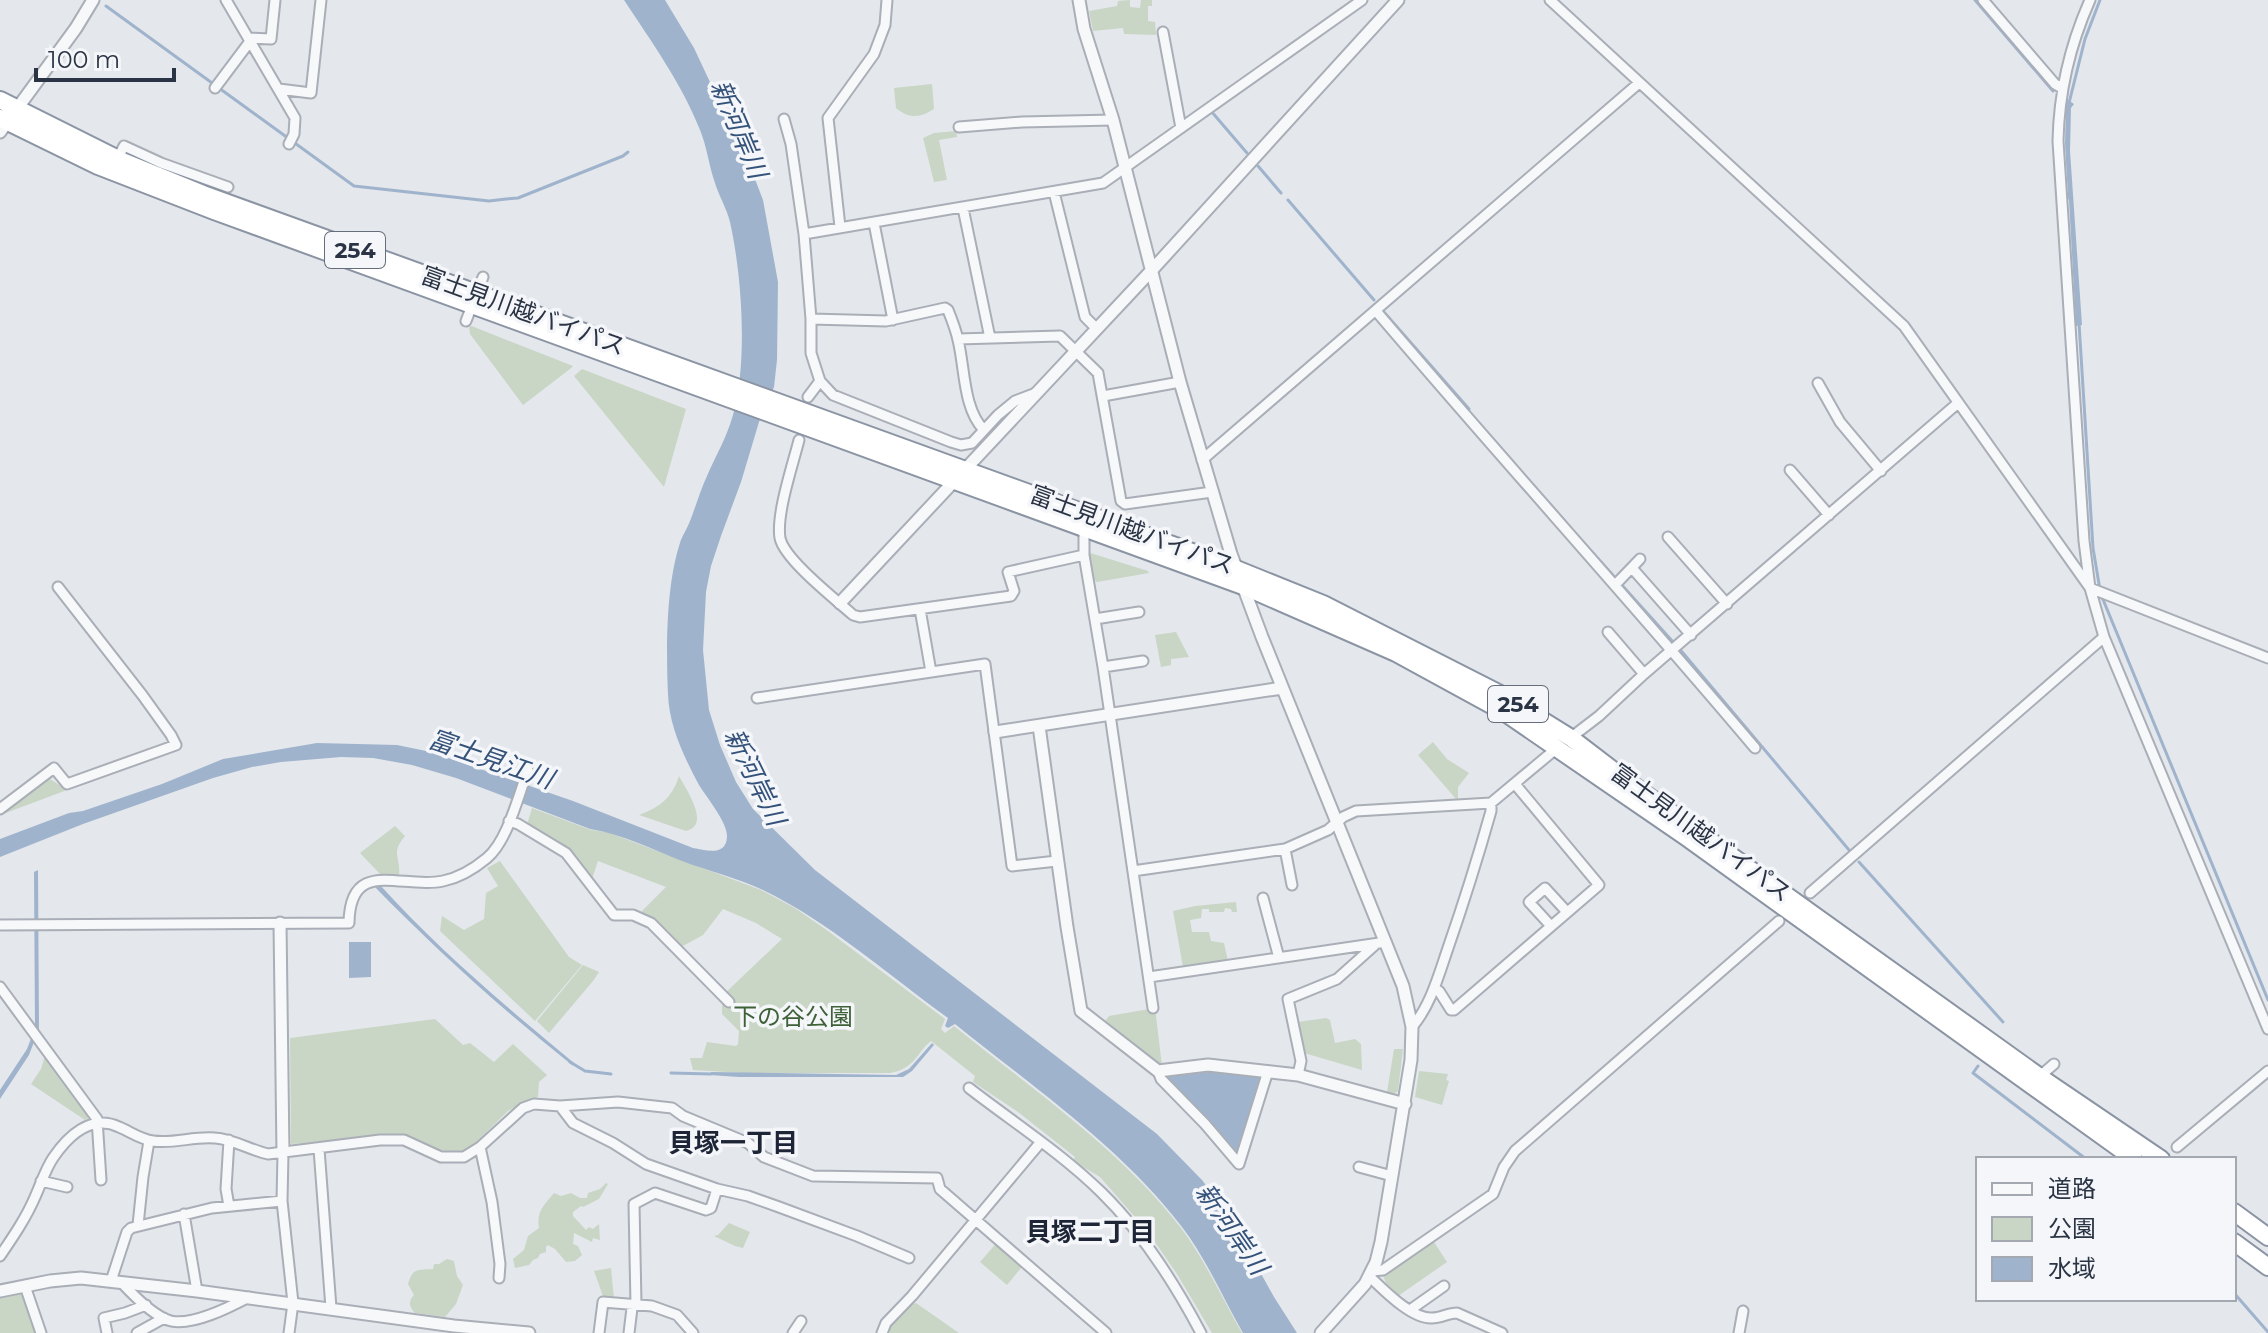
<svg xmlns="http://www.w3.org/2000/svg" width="2268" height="1333" viewBox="0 0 2268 1333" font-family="Montserrat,'Noto Sans JP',sans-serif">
  <rect width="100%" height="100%" fill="#e4e7ec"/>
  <path fill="#c9d6c5" d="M 1130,0 L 1130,7 L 1140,8 L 1141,0 L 1152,0 L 1152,6 L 1148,6 L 1148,21 L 1155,22 L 1156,35 L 1124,34 L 1123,28 L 1093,31 L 1089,11 L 1117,6 L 1118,1 Z
    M 932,84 L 934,109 C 920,118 909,119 896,108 L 894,88 Z
    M 956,131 L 957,137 L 939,140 L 947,180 L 934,182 L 923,138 L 934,133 Z
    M 469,325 L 573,366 L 570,369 L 523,405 L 470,334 Z
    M 582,369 L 686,409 L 664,487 L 574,376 Z
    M 1087,552 L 1148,571 L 1149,573 L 1097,582 L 1092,579 Z
    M 1176,632 L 1189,657 L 1171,659 L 1171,665 L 1161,667 L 1155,635 Z
    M 1433,742 L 1447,759 L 1469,773 L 1458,787 L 1458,799 L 1456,799 L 1418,755 Z
    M 679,776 C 687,791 711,825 686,831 L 639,815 C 660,807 672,798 679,776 Z
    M 50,779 L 67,790 L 3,814 Z
    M 532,808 L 591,830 L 607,832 L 761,890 L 795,908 L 828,931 L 945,1019 L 941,1029 L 945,1033 L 954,1026 C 1032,1089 1119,1148 1181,1228 C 1205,1260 1222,1298 1242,1333 L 1212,1333 L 1177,1274 L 1148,1232 L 1100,1177 L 1073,1161 L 1075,1157 L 1018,1112 L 973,1082 L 975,1076 L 931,1041 C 917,1052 915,1069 890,1073 L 743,1073 L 693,1070 L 690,1058 L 702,1058 L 707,1042 L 736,1046 L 738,1044 L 739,1031 L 722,1014 L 722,996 L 782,939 L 756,923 L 723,909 L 703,935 L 681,947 L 655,922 L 641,914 L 642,911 L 666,887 L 598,861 L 591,882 L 570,853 L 527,825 Z
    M 395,826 L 405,836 C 390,854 401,856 399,876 L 382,876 L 360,853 Z
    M 500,861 L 569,957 L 582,965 L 535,1021 L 440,931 L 442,916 L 464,930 L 484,919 L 486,893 L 498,886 L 487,868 Z
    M 1236,902 L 1237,912 L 1232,912 L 1231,909 L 1225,908 L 1224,912 L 1209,912 L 1209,909 L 1202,909 L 1201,918 L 1190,920 L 1192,932 L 1209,932 L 1211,941 L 1224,943 L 1228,961 L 1183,967 L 1173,911 L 1195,906 Z
    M 583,965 L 599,972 L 593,981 L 549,1033 L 537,1021 Z
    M 1155,1008 L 1162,1066 L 1149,1067 L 1100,1028 L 1109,1016 Z
    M 1326,1018 L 1330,1020 L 1335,1043 L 1355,1039 L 1361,1044 L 1362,1070 L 1304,1053 L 1297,1024 L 1298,1022 Z
    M 435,1019 L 463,1045 L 470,1043 L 494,1062 L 513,1044 L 547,1075 L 539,1082 L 538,1097 L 525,1101 L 508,1111 L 471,1147 L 459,1153 L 431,1149 L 409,1135 L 291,1144 L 290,1038 Z
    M 1394,1049 L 1403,1049 L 1398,1091 L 1394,1094 L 1387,1092 Z
    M 45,1056 L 90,1117 L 85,1120 L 31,1084 L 41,1069 Z
    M 1419,1071 L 1448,1074 L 1446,1080 L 1449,1081 L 1442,1105 L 1415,1097 Z
    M 606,1183 L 608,1184 L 599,1199 L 583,1207 L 581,1206 L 573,1212 L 573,1216 L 586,1230 L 589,1227 L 593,1229 L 599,1224 L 600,1240 L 593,1238 L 592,1242 L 574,1233 L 573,1244 L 578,1246 L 582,1255 L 575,1261 L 566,1262 L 555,1249 L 548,1245 L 546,1247 L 546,1252 L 540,1254 L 538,1258 L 533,1260 L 529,1265 L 515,1268 L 513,1259 L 524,1250 L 528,1236 L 539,1228 C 536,1211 545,1204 554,1193 L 561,1196 L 571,1193 L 580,1198 L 587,1198 L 588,1193 L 600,1189 Z
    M 729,1223 L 750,1232 L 743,1248 L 735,1246 L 714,1236 L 718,1235 Z
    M 1000,1239 L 1026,1262 L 1007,1285 L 980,1262 Z
    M 1432,1239 L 1447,1262 L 1398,1296 C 1390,1291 1386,1285 1383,1275 L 1385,1273 Z
    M 447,1259 L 454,1261 L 457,1276 L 463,1285 L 456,1304 L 445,1317 L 415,1313 C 409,1307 408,1301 414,1295 L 408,1284 C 413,1268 416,1270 433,1269 L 434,1264 L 439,1264 Z
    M 611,1268 L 614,1299 L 604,1299 L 594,1271 Z
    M 25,1292 L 38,1333 L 0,1333 L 0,1298 Z
    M 916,1303 L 959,1333 L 887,1333 C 891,1322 904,1306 916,1303 Z"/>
  <path fill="#9fb4cc" d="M 624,0 L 665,0 L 694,48 L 724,112 L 740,140 L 763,200 L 778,282 L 777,360 L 774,387 L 759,422 L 741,482 L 721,536 L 711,566 L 706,592 L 703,650 L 709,710 L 720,745 L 736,782 L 753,809 L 815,870 L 1157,1134 L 1202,1180 L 1229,1216 L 1274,1297 L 1297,1333 L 1243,1333 C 1223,1298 1207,1260 1182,1227 C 1121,1147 1033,1087 955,1024 L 948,1028 L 945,1026 L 948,1018 C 890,976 826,920 763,890 C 737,878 709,871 682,861 C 652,849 622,834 590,829 L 456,778 L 412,765 L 373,758 L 341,757 L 281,762 L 252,767 L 213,778 L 83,824 L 0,857 L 0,839 L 69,813 L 83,811 L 162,784 L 223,759 L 317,743 L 397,745 L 431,752 L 573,801 L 693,848 C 705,850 726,857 727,837 C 728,823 707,798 699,785 C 684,757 669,726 668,694 C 666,649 666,585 680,543 C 682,536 687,529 690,521 C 696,506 700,491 707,476 C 716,455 727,437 733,415 C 748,362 742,276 730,222 C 727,209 719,196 715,183 C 709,166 707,147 700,130 C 682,84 651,41 624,0 Z
    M 2067,99 L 2074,104 L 2071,108 L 2070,151 L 2082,325 L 2076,326 L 2069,200 L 2067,197 L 2068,196 L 2065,143 L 2066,107 L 2064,104 Z
    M 38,870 L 39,1029 L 29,1055 L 0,1099 L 0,1090 L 27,1049 L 35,1028 L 34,872 Z
    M 380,885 C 439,950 506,1007 574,1063 L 572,1065 C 503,1010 436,950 374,886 Z
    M 349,942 L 371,942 L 371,977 L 349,978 Z
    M 932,1043 L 934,1045 L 912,1071 L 903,1077 L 739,1077 L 710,1075 L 711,1072 L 896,1075 L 909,1069 Z
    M 1209,1072 L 1259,1077 L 1262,1081 L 1240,1156 L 1236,1156 L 1165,1079 L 1166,1077 Z"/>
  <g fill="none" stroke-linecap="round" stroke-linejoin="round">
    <path stroke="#9fb4cc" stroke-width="3" d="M 1975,0 L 2053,91
      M 106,6 L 354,186 L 489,201 L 506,199 L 518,198 L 623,156 L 628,152
      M 2069,103 L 2085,39 L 2100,0
      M 1211,111 L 1247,153
      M 1258,166 L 1281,193
      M 1288,200 L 1374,300
      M 1383,311 L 1469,409
      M 2079,323 L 2093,548 L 2100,590
      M 1476,420 L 1569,526
      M 1574,532 L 1683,653 L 1849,850
      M 2102,597 L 2268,1000
      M 1859,862 L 2003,1022
      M 570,1062 L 585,1071 L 611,1074
      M 1978,1066 L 1973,1073 L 2086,1159
      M 671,1073 L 711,1074
      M 2234,1293 L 2268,1332"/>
    <g stroke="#a9aeb7" stroke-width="13">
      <path id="minor" d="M 226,0 L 295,118 L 294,134 L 289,144
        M 1550,0 L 1904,326 L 2090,588 L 2268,658
        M 1983,0 L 2055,84 L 2062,88
        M 2090,0 C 2070,45 2059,92 2058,141 L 2084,541 L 2090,588 L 2104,637 L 2268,1029
        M 1163,32 L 1181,128
        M 249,38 L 271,39 L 275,0
        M 215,88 L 251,40
        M 279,89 L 311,93 L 321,0
        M 784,119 L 791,144 L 804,234 L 811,319 L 811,353 L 820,381 L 833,395 L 951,442 L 961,445 L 972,443 L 998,415 L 1015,401 L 1036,393
        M 959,127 L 1022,122 L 1113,120
        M 118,158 L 124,146 L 161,163 L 228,187
        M 1054,192 L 1085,317 L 1096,328
        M 963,208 L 990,338
        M 874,223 L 893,320
        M 840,227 L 828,118 L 874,54 L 885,25 L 887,0
        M 804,234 L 1103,183 L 1362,0
        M 1376,311 C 1501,458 1631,601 1755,748
        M 811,319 L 886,321 L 945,308 L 948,310 C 952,320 956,330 958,340 C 965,368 963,409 984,430
        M 466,321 L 483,277
        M 958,339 L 1060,336 L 1098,373 L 1121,501 L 1125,504 L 1212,492
        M 1818,383 L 1840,422 L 1881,471
        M 1103,396 L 1180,382
        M 808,397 L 820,381
        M 799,440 C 793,464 776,514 780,538 C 784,559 835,599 853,615 L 860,617 L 1011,596 L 1014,591 L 1008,572 L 1084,555
        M 1202,460 L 1639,83
        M 1790,470 L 1829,515
        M 1084,529 L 1084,555 L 1103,667 L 1153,1008
        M 1668,537 L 1727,604
        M 1632,568 L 1691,635
        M 1615,585 L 1640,559
        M 920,609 L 931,672
        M 1095,619 L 1139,612
        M 1608,632 L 1644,674
        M 1103,667 L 1143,661
        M 757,698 L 985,664 L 1012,866 L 1057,861
        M 1569,739 L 1599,716 L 1644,674 L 1958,403
        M 0,809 L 54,768 L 67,784 L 176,745 L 171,735 L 143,696 L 58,587
        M 509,821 L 518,824 L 566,853 L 614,915 L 633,915 L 651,923 L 729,1002
        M 1285,849 L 1292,885
        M 1133,871 L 1285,849 L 1328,830 L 1343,817 L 1356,811 L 1491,803 L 1557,748
        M 1810,893 L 2104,637
        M 1263,898 L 1279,958
        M 0,925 L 349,923 C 350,856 403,890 443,881 C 458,878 475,868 487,858 C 508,840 518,796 528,770
        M 1551,926 L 1529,902 L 1545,888 L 1567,912
        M 1149,977 L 1386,942
        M 0,987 L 97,1119 L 101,1180
        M 1434,988 L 1439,991 L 1451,1010 L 1454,1010 L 1599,885 L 1515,784
        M 1412,1027 C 1431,1005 1439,974 1448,948 C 1464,902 1478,857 1491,811 L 1491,803
        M 1158,1071 L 1161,1079 L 1205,1124 L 1239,1164 L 1268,1071
        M 1298,1075 L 1301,1061 L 1288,999 L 1337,979 L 1375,945
        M 2039,1077 L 2054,1064
        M 969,1088 C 1013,1122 1061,1153 1101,1192 C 1142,1232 1174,1282 1201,1333
        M 560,1106 L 573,1123 L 613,1143 L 646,1164 L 717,1189 L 748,1196 L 779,1207 L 857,1236 L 909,1258
        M 229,1140 L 226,1189 L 229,1206
        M 480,1147 L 492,1202 L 500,1264 L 499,1278
        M 2177,1147 L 2268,1071
        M 319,1149 L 331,1308
        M 283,1153 L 282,1201 L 293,1303 L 289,1333
        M 1359,1167 L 1392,1176
        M 41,1181 L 67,1187
        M 184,1214 L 197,1291
        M 138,1225 L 143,1177 L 149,1141
        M 0,1256 C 13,1237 26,1218 35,1197 C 41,1184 45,1170 53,1158 C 68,1136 91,1114 119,1127 C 131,1132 140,1139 153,1141 C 174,1144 194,1136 215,1138 C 233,1139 250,1150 268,1154 L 380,1140 L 404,1140 L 441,1157 L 464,1157 L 480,1147 L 523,1108 L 534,1104 L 560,1106 L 618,1102 L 672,1108 L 683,1116 L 748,1143 L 764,1157 L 813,1176 L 937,1178 L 940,1189 L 1106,1333
        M 1372,1271 L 1383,1270 L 1493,1194 L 1504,1167 L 1515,1151 L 1779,921
        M 1369,1276 C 1383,1289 1411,1319 1432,1318 C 1441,1318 1448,1313 1457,1313 L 1502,1333
        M 111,1281 L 127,1232 L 131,1228 L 212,1208 L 282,1201
        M 121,1282 C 133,1295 155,1317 171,1321 C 193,1326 230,1307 249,1297
        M 25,1286 L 41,1333
        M 1410,1310 L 1444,1286
        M 107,1333 L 104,1318 L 125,1313 L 146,1305
        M 137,1333 L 164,1318
        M 599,1333 L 603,1302 L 652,1306 L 677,1315 L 693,1333
        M 629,1333 L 632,1308 L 636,1304 L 634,1204 L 655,1193 L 706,1210 L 711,1208 L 717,1189
        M 793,1333 L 801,1321
        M 882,1333 L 886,1323 L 912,1296 L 1040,1143
        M 1739,1333 L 1743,1311"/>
    </g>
    <g stroke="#a9aeb7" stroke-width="15">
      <path id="tertiary" d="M 1079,0 L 1084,29 L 1113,120 L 1180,382 L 1231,554 L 1262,637 L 1403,986 L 1412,1027 L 1411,1060 L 1381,1242 L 1376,1262 L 1365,1284 L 1321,1333
        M 0,132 L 76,28 L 93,0
        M 840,603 L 1151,271 L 1398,0
        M 1039,726 L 1067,927 L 1081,1011 L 1158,1071 L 1208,1065 L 1298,1075 L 1405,1104
        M 995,732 L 1282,688
        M 280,923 L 283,1153
        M 0,1291 L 50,1281 L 81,1278 L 197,1291 L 454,1326 L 529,1333"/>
    </g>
    <g stroke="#8b94a3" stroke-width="20">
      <path id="trunk" d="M 0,100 L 122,161 L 203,194 L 1214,560 L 1323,604 L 1500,694 L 1571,738 L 1631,784 L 2040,1077 L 2161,1159
        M 0,118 L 98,166 L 214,211 L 1243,586 L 1396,653 L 1504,712 L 1686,837 L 2134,1159
        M 2234,1212 L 2268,1237
        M 2234,1242 L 2268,1267"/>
    </g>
    <use href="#minor" stroke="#f7f8fa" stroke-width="9"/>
    <use href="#tertiary" stroke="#f7f8fa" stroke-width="11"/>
    <use href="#trunk" stroke="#fff" stroke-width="16"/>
  </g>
  <g text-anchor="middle" stroke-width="7" stroke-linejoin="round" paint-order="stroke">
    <g fill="#f4f6f9" stroke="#676e7b" stroke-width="2">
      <rect x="325" y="232" width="60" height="36" rx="6"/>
      <rect x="1488" y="686" width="60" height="36" rx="6"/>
    </g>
    <g font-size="22" font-weight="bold" fill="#2b3445">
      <text x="355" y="258">254</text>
      <text x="1518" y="712">254</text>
    </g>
    <g font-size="24" fill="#2b3445" stroke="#f4f6f9">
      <text transform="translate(523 311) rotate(20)" y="8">富士見川越バイパス</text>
      <text transform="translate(1132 530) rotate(20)" y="8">富士見川越バイパス</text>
      <text transform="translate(1701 833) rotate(36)" y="8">富士見川越バイパス</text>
    </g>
    <g font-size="24" fill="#3f6138" stroke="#f4f6f9">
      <text x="793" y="1025">下の谷公園</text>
    </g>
    <g font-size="26" font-style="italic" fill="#34527a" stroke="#f4f6f9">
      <text transform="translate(739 129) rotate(67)" y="9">新河岸川</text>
      <text transform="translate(491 759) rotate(19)" y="9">富士見江川</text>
      <text transform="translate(755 777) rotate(64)" y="9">新河岸川</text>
      <text transform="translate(1232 1229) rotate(55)" y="9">新河岸川</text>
    </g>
    <g font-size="26" font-weight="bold" fill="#1d2536" stroke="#f4f6f9">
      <text x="733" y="1152">貝塚一丁目</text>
      <text x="1090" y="1241">貝塚二丁目</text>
    </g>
  </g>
  <rect x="1976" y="1157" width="260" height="144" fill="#f4f6f9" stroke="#a4a8b1" stroke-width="2"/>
  <rect x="1992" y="1183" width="40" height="12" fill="#f7f8fa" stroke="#a4a8b1" stroke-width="2"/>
  <text x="2048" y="1197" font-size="24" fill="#2b3445">道路</text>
  <rect x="1992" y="1217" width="40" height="24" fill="#c9d6c5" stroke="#a4a8b1" stroke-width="2"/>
  <text x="2048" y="1237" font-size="24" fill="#2b3445">公園</text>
  <rect x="1992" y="1257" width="40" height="24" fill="#9fb4cc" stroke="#a4a8b1" stroke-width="2"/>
  <text x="2048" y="1277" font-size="24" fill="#2b3445">水域</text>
  <path d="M36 68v12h138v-12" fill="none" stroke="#2b3445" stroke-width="4"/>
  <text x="48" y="68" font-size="24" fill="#2b3445" stroke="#f4f6f9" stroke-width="6" paint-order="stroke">100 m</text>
</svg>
